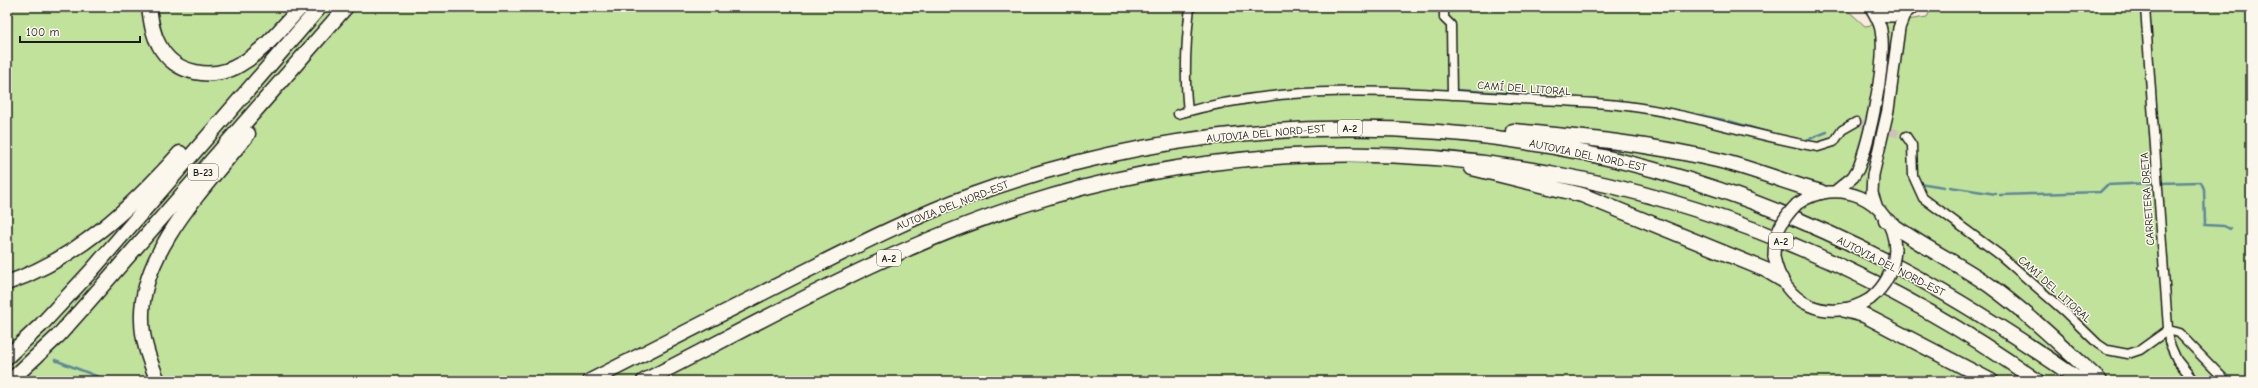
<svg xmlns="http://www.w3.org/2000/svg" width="2258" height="388" viewBox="0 0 2258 388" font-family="'Comic Neue',sans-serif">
  <rect width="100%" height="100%" fill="#f9ebde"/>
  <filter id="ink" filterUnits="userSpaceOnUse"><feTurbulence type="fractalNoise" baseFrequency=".025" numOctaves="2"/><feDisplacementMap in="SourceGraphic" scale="8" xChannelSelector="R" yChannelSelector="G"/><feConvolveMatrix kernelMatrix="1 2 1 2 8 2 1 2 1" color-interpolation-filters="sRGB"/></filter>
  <g filter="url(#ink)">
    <path fill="#c0e29b" stroke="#6e7f5c" d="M 7,7 L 1844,7 L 1865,26 L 1927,17 L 1932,7 L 2251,7 L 2251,381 L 7,381 Z"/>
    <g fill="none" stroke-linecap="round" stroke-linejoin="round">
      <path stroke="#5f8899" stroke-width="2.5" d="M 7,46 L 12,7
        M 1457,90 L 1591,99
        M 1659,107 L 1724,120
        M 1729,121 L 1770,133
        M 1804,141 L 1827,132
        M 1919,183 L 1944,187
        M 2159,183 L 2201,182 L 2204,189 L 2205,225 L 2224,226 L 2230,229
        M 1950,187 L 1996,194
        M 2000,195 L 2100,192 L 2107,185 L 2152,183
        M 55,360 L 109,381"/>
      <path stroke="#cdc2b7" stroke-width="8" stroke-dasharray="8 4" stroke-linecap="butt" d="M 1856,122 L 1906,136"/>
      <g stroke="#1c1c1c" stroke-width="11">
        <path id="street" d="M 1444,7 L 1444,18 L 1451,25 L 1452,95
          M 2145,7 L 2169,342 L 2177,360 L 2194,381
          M 1188,111 C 1184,77 1186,41 1190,7
          M 1178,114 C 1284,83 1396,91 1504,98 C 1545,101 1587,101 1627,106 C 1692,114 1754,136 1818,147 L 1834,142 L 1842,130 L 1856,122
          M 1906,136 L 1912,145 L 1913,176 L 1923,198 L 2000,255 L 2064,311 L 2098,344 L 2107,350 L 2128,354 L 2140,350 L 2168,330 L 2179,333 L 2226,381"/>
      </g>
      <g stroke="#1c1c1c" stroke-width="14">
        <path id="secondary" d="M 1872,10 C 1885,19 1901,18 1913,7
          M 1836,191 L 1853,177 L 1858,169 C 1870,139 1887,61 1881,30 C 1880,23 1876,17 1873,11
          M 1797,204 C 1837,176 1893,198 1895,249
          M 1877,208 L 1872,193 L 1873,175 L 1888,110 L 1899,28 L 1905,13
          M 1774,256 C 1782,304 1828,325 1870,299"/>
      </g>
      <g stroke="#1c1c1c" stroke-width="17">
        <path id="highway" d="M 149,7 C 151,20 152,33 159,45 C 174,75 214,81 241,64 C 265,50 282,27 301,7
          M 1513,131 C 1581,137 1650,144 1717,160 C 1752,168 1786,183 1821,192
          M 1472,168 L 1582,195 L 1766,270 L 1781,279
          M 1886,220 C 1918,245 1956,262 1989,285 C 2029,314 2064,348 2100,381
          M 7,283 C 78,258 131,208 180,153
          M 1845,310 L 1864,315 L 1991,381
          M 7,357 L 41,325 L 92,270 L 320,7
          M 10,381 L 58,336 L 82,309 L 346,7
          M 158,381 C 150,362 142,341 142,320 C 139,252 208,184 248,134
          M 590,381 C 656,347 723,313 790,279 C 850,249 909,218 972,195 C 1276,85 1604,114 1890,263 C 1957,298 2019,338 2081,381
          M 644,381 C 768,318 890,247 1023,205 C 1368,94 1745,172 2037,381"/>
      </g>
      <use href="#street" stroke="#fbf7ec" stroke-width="8"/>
      <use href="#secondary" stroke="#fbf7ec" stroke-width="11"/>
      <use href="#highway" stroke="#fbf7ec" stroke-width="14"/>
      <g stroke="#1c1c1c" stroke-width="14" stroke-linecap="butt">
        <path id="secondary-bridge" d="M 1774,256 C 1774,234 1782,219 1797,204
          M 1870,299 C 1886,286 1894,270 1895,249"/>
      </g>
      <use href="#secondary-bridge" stroke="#fbf7ec" stroke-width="11"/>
    </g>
  </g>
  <g text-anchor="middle" stroke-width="3" stroke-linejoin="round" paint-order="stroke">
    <g fill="#fbf7ec" stroke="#5f5e5a" stroke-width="1">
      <rect x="1338" y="120" width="24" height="16" rx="3"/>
      <rect x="188" y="164" width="30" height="16" rx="3"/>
      <rect x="1769" y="233" width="24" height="16" rx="3"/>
      <rect x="877" y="250" width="24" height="16" rx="3"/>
    </g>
    <g font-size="10" font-weight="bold" fill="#1c1c1c">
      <text x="1350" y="132">A-2</text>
      <text x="203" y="176">B-23</text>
      <text x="1781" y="245">A-2</text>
      <text x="889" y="262">A-2</text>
    </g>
    <g font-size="11" fill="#1c1c1c" stroke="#fbf7ec">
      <text transform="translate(1524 88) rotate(4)" y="4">CAMÍ DEL LITORAL</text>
      <text transform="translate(1266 133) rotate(-5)" y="4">AUTOVIA DEL NORD-EST</text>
      <text transform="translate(1588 155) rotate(12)" y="4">AUTOVIA DEL NORD-EST</text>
      <text transform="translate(2147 199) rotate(-94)" y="4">CARRETERA DRETA</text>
      <text transform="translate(952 205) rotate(-21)" y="4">AUTOVIA DEL NORD-EST</text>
      <text transform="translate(1891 266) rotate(27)" y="4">AUTOVIA DEL NORD-EST</text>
      <text transform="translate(2055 289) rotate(42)" y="4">CAMÍ DEL LITORAL</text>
    </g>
  </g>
  <rect width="2258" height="388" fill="none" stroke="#fbf7ec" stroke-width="24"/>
  <rect x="12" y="12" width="2234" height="364" fill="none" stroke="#1c1c1c" stroke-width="1.5" filter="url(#ink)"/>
  <path d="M20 36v6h120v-6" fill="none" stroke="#1c1c1c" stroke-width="2"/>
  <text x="26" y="36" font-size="12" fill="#1c1c1c" stroke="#fbf7ec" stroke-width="3" paint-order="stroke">100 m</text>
</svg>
